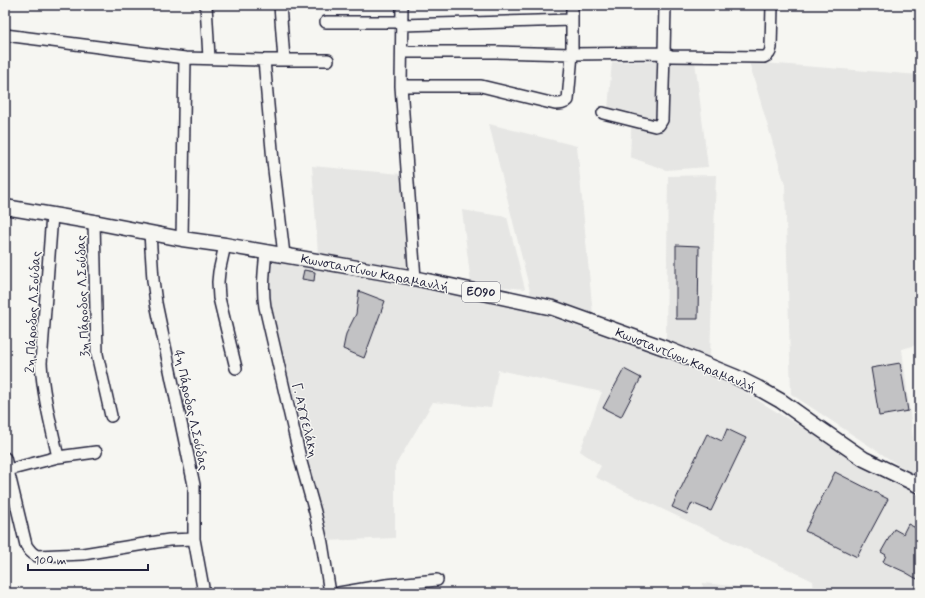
<svg xmlns="http://www.w3.org/2000/svg" width="925" height="598" viewBox="0 0 925 598" font-family="Mynerve,sans-serif">
  <rect width="100%" height="100%" fill="#f6f6f2"/>
  <filter id="ink" filterUnits="userSpaceOnUse"><feTurbulence type="fractalNoise" baseFrequency=".025" numOctaves="2"/><feDisplacementMap in="SourceGraphic" scale="8" xChannelSelector="R" yChannelSelector="G"/><feConvolveMatrix kernelMatrix="1 2 1 2 8 2 1 2 1" color-interpolation-filters="sRGB"/></filter>
  <g filter="url(#ink)">
    <path fill="#e6e6e4" d="M 695,61 L 708,167 L 666,170 L 630,157 L 632,112 L 608,109 L 612,62 Z
      M 749,62 L 920,75 L 920,344 L 902,349 L 918,478 L 791,394 L 785,185 Z
      M 489,124 L 577,146 L 593,315 L 531,295 Z
      M 312,166 L 401,174 L 410,270 L 318,254 Z
      M 716,175 L 710,358 L 666,343 L 668,176 Z
      M 462,210 L 507,217 L 525,289 L 471,284 Z
      M 274,257 L 512,303 L 722,378 L 840,451 L 920,492 L 920,589 L 899,593 L 814,593 L 813,581 L 595,477 L 601,466 L 580,451 L 602,392 L 498,370 L 491,408 L 433,402 L 395,466 L 395,538 L 326,541 L 267,292 Z
      M 703,583 L 797,593 L 702,593 Z"/>
    <path fill="#c2c2c4" stroke="#22223b" d="M 676,245 L 699,246 L 698,319 L 676,319 Z
      M 304,270 L 315,272 L 314,281 L 302,279 Z
      M 359,291 L 385,301 L 364,358 L 343,349 L 346,334 L 356,314 Z
      M 900,363 L 908,411 L 879,416 L 871,368 Z
      M 624,369 L 641,378 L 621,417 L 603,408 Z
      M 727,429 L 746,438 L 711,511 L 692,503 L 687,514 L 672,507 L 707,434 L 722,441 Z
      M 835,472 L 888,499 L 857,557 L 805,531 Z
      M 908,524 L 920,530 L 920,576 L 917,579 L 905,572 L 883,562 L 886,555 L 881,552 L 894,529 L 903,534 Z"/>
    <g fill="none" stroke-linecap="round" stroke-linejoin="round">
      <g stroke="#22223b" stroke-width="14">
        <path id="minor" d="M 206,5 L 209,58
          M 280,5 L 284,60
          M 402,5 L 401,86 L 415,279
          M 326,22 L 402,22
          M 402,25 L 572,20
          M 5,35 L 185,58 L 264,60 L 328,60
          M 402,52 L 497,52 L 572,54 L 664,53 L 665,5
          M 264,60 L 273,161 L 284,255
          M 401,86 L 481,86 L 555,104 C 561,104 564,104 568,100 L 572,54 L 572,5
          M 603,113 L 655,126 L 659,125 L 662,120 L 664,53 L 671,56 L 764,57 C 769,55 770,53 771,48 L 772,5
          M 52,215 L 41,363 C 43,396 51,425 58,457
          M 94,222 L 97,354 L 111,416
          M 150,233 L 153,280 L 156,303 L 190,466 L 194,485 L 194,539 L 204,593
          M 182,239 L 185,58
          M 225,245 L 219,272 L 218,282 L 219,298 L 236,368
          M 266,252 C 264,271 262,288 265,307 L 301,462 L 315,512 L 322,543 L 330,593
          M 5,458 L 26,545 C 29,550 31,553 37,556 L 83,554 L 169,540 L 194,539
          M 8,470 L 58,457 L 96,452
          M 339,593 L 386,585 L 437,580"/>
      </g>
      <g stroke="#22223b" stroke-width="17">
        <path id="major" d="M 5,207 L 94,222 L 182,239 L 225,245 L 409,277 L 553,308 L 670,350 L 736,377 L 758,388 L 781,401 L 816,426 L 864,459 L 920,486"/>
      </g>
      <use href="#minor" stroke="#f6f6f2" stroke-width="11"/>
      <use href="#major" stroke="#f6f6f2" stroke-width="14"/>
    </g>
  </g>
  <g text-anchor="middle" stroke-width="3" stroke-linejoin="round" paint-order="stroke">
    <rect fill="#f6f6f2" stroke="#626272" stroke-width="1" x="462" y="282" width="38" height="20" rx="3"/>
    <g font-size="12" font-weight="bold" fill="#22223b">
      <text x="481" y="296">ΕΟ90</text>
    </g>
    <g font-size="13" fill="#22223b" stroke="#f6f6f2">
      <text transform="translate(375 272) rotate(11)" y="5">Κωνσταντίνου Καραμανλή</text>
      <text transform="translate(82 296) rotate(-92)" y="5">3η Πάροδος Λ.Σούδας</text>
      <text transform="translate(32 312) rotate(-87)" y="5">2η Πάροδος Λ.Σούδας</text>
      <text transform="translate(686 359) rotate(22)" y="5">Κωνσταντίνου Καραμανλή</text>
      <text transform="translate(192 410) rotate(78)" y="5">4η Πάροδος Λ.Σούδας</text>
      <text transform="translate(306 420) rotate(77)" y="5">Γ. Αγγελάκη</text>
    </g>
  </g>
  <rect width="925" height="598" fill="none" stroke="#f6f6f2" stroke-width="20"/>
  <rect x="10" y="10" width="905" height="578" fill="none" stroke="#22223b" stroke-width="1.5" filter="url(#ink)"/>
  <path d="M28 564v6h120v-6" fill="none" stroke="#22223b" stroke-width="2"/>
  <text x="34" y="564" font-size="12" fill="#22223b" stroke="#f6f6f2" stroke-width="3" paint-order="stroke">100 m</text>
</svg>
